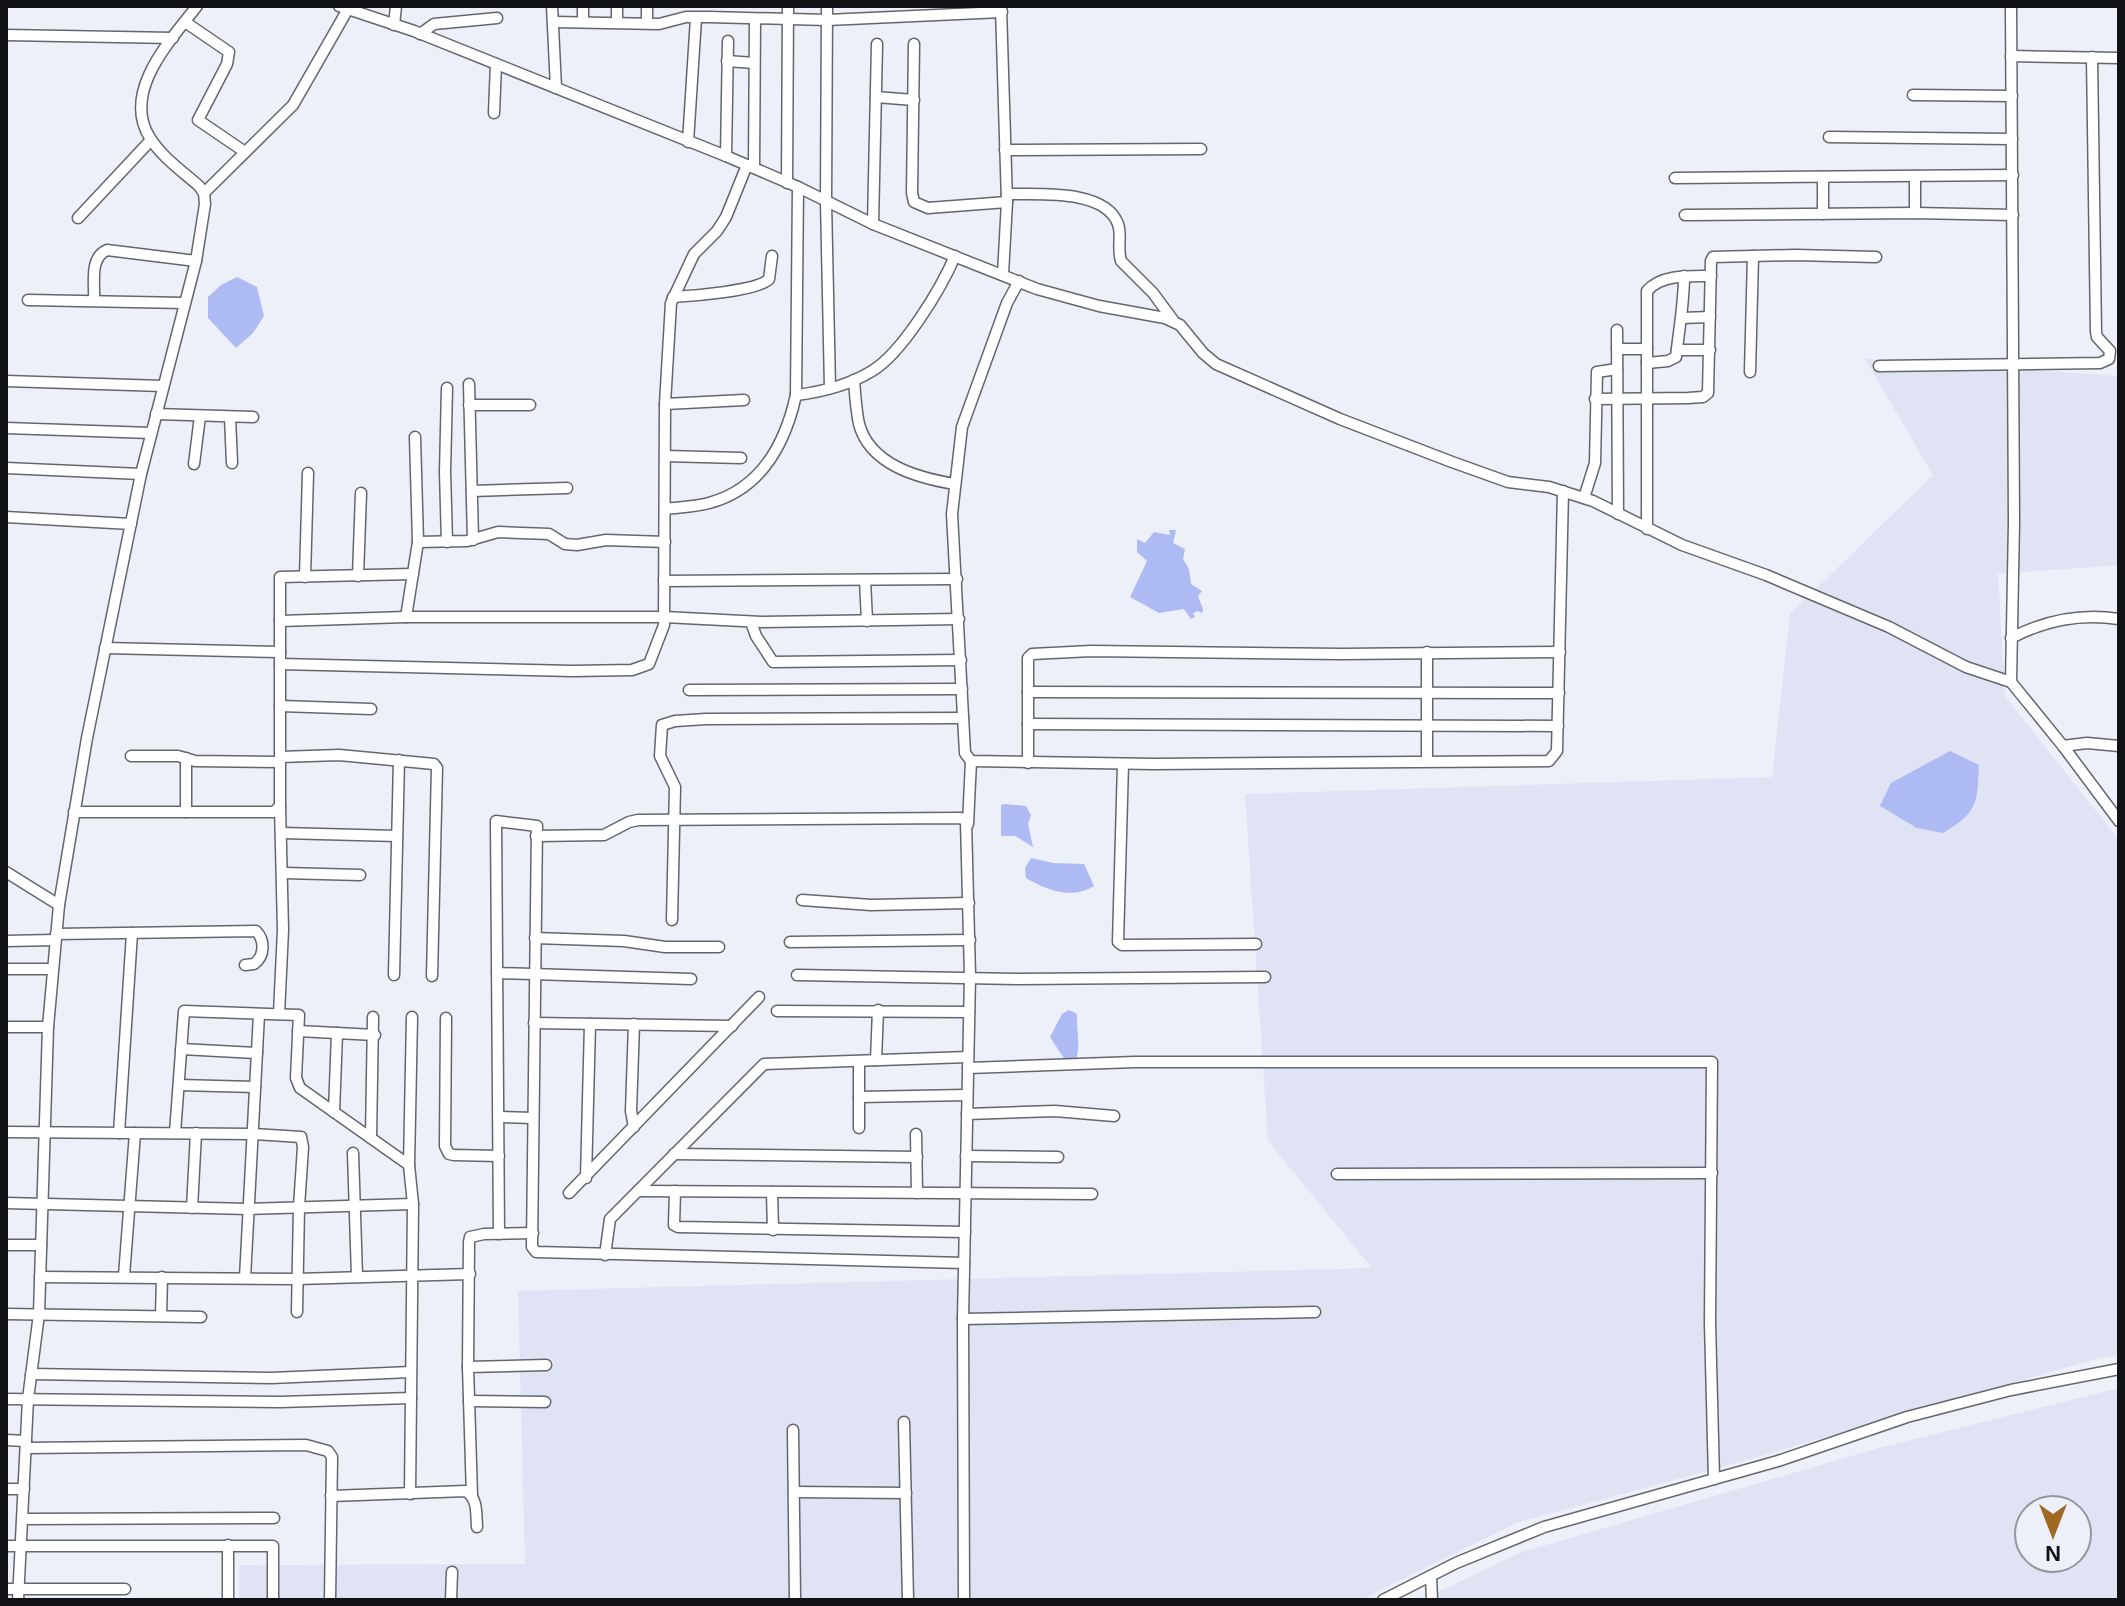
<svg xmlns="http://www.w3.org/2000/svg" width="2125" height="1606" font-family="Arial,sans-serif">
  <rect width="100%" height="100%" fill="#edf0f9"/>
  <!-- built -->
  <g fill="#dfe3f3" fill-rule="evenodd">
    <path d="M1865,359L2119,376V565L1998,574L2005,696L2119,840V1355L2099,1358L1740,1462L1516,1523L1361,1600H239V1565L525,1564L518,1291L1372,1268L1268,1141L1245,794L1772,777L1790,614L1933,475Z"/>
    <path d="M2119,1388V1600H1421L1522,1552L1879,1448ZM2029,1510H2077V1558H2029Z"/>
  </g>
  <!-- water -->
  <g fill="#adbaf3">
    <path d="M237,277L257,287L264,316L253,333L236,348L208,318V297L221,285Z"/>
    <path d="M1169,530H1176L1173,543L1185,549L1183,559L1189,569L1191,584L1202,591L1198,596L1203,609L1202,613L1198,611L1193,613L1195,617L1191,619L1184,609L1159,613L1130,597L1147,561L1137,552V539L1145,543L1154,532L1170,535Z"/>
    <path d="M1950,751L1979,765C1977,804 1978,812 1943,833L1917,828L1880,806L1891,783Z"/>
    <path d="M1005,804L1026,806L1031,815L1028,824L1033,847L1015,836H1001V805Z"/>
    <path d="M1031,858L1053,863L1084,864L1094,886C1071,900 1047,890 1026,878L1025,868Z"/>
    <path d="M1069,1010L1077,1014C1076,1028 1081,1046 1076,1059L1065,1060L1050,1037L1062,1014Z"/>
  </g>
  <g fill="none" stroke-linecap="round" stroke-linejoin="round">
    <defs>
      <g id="minor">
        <path d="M339,6L414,31L726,156L798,187L873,224L1037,289L1099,306L1165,318L1180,325L1203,353L1216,364L1340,419L1452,462L1508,482L1549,487L1593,501L1682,545L1766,575L1889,627L1966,667L2011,682"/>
        <path d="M552,6L556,88"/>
        <path d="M617,6V22"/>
        <path d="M647,6V23"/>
        <path d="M827,6L826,201L830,388"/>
        <path d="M2011,6L2014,522L2011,682L2063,746L2119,821"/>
        <path d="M1001,8L1007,202L1003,274"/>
        <path d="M185,22L229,52L227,64L198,120L245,152"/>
        <path d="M554,22L659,24L686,17H709L827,20L1002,12"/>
        <path d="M583,22V6"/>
        <path d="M394,25L396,6"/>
        <path d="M420,34L434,24L497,18"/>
        <path d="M6,35L173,38"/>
        <path d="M914,44L912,193L914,202L928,208L1007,202"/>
        <path d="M2011,56L2119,58"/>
        <path d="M727,61L754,63"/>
        <path d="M1913,95L2012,96"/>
        <path d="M876,97L914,100"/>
        <path d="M494,113L496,64"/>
        <path d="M1829,137L2012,139"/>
        <path d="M688,142L696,18"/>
        <path d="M1005,150L1201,149"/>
        <path d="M726,156L728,41"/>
        <path d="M754,168L755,19"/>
        <path d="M1915,176V213"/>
        <path d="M1823,177V214"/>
        <path d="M1675,178L2013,175"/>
        <path d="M787,183L788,6"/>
        <path d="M204,193L293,105L348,9"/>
        <path d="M1007,194C1036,195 1105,188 1118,224C1122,235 1117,249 1121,261L1153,293L1173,320"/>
        <path d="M1685,215L1915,213L2013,215"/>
        <path d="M78,218L151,140"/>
        <path d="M873,224L877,44"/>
        <path d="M1019,281L1007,303L962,427L952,514L965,753L971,761L1154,764L1549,761L1557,751L1563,491"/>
        <path d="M673,297C692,296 758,291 769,279L772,256"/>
        <path d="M28,300L185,303"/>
        <path d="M94,300C95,283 89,258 107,250L196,261"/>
        <path d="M1682,318L1710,317"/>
        <path d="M1617,330L1618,514"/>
        <path d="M1617,349H1647"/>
        <path d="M1677,350H1710"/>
        <path d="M1647,363L1668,361L1676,357C1679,329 1684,304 1684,276"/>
        <path d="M1879,366L2100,363L2109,359L2110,351L2097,337L2096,332L2092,57"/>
        <path d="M1750,372L1753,256"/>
        <path d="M854,380C855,394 856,410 859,424C870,465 918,478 955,484"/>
        <path d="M6,381L163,386"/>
        <path d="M469,384L473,540"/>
        <path d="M796,395C822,392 849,385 872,371C902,353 941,289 955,256"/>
        <path d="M1595,399L1688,398L1703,397L1708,393L1711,261L1713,257L1795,255L1876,257"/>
        <path d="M665,404L744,400"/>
        <path d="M469,405H530"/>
        <path d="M156,414L253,417"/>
        <path d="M230,417L232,463"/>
        <path d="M6,428L151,433"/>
        <path d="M665,456L741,458"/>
        <path d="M194,464L200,416"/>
        <path d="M6,468L141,474"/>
        <path d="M472,491L567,488"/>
        <path d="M1584,498L1595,463L1597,372L1617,369"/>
        <path d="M665,509C680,507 695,507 709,503C761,489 785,445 796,395L798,187"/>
        <path d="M6,517L131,524"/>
        <path d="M1647,529V291C1661,274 1691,276 1711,276"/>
        <path d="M418,542L467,541L498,532L549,534L565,544L577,545L606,540L665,542"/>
        <path d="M447,542L445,472L447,388"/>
        <path d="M358,576L361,493"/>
        <path d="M305,577L308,473"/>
        <path d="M865,580L867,621"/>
        <path d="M664,581L957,579"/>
        <path d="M406,617L418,542L415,437"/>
        <path d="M280,621L406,617H664L762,622L959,619"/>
        <path d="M751,622L756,636L773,662L961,660"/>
        <path d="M2011,638C2046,620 2080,613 2119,619"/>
        <path d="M105,648L280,652"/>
        <path d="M280,664L573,671L632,670L649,664L664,625L665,404L671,303L694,254L717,231L726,217L747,165"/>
        <path d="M689,690L962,689"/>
        <path d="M1028,692L1559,693"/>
        <path d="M280,706L371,709"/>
        <path d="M1028,724L1558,726"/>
        <path d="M2063,746L2087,743L2119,746"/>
        <path d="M131,756H178L195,761L280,762"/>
        <path d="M280,757V577L413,574"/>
        <path d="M1427,761V652"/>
        <path d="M1028,763V658L1032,654L1091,651L1342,654L1560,652"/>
        <path d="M1123,764L1118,942L1122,945L1256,944"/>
        <path d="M74,812H274L280,806V757L339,755L434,764L437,768L432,976"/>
        <path d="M186,812V758"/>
        <path d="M968,824L971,761"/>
        <path d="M282,833L397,836"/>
        <path d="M536,836L604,835L629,822L638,820L961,818L966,821L970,976L963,1319L964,1600"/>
        <path d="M6,872L59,905"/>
        <path d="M284,873L360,875"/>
        <path d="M802,900L871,905L969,903"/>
        <path d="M672,920L675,787L660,756L662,725L675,721L706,719L963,718"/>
        <path d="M56,934L256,931C265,940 265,956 254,964L245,965"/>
        <path d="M535,938L624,941L665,947H719"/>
        <path d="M6,941L55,940"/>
        <path d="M790,942L970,940"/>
        <path d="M6,969H52"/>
        <path d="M497,973L691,979"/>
        <path d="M394,975L399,760"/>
        <path d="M797,975L1018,979L1265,977"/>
        <path d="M777,1011L969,1012"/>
        <path d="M279,1014L283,930L280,806"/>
        <path d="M446,1018L445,1146L449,1154L454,1155L499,1156"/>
        <path d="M534,1023L732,1026"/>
        <path d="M634,1024L631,1111L634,1127"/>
        <path d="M6,1027H48"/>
        <path d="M298,1031L375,1035"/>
        <path d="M181,1049L257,1053"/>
        <path d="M876,1060L878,1010"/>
        <path d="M968,1068L1135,1062H1712L1710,1323L1714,1479"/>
        <path d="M179,1085L255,1087"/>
        <path d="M859,1097L967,1095"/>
        <path d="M334,1112L337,1033"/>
        <path d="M967,1114L1055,1111L1114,1116"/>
        <path d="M499,1117L533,1118"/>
        <path d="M859,1128V1061"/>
        <path d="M6,1132L253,1134L301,1137L303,1147L299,1207L297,1312"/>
        <path d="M119,1133L132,933"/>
        <path d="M175,1133L184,1011L299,1015L296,1078L300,1088L409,1165"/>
        <path d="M916,1134L917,1193"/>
        <path d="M371,1138L373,1017"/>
        <path d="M353,1153L357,1276"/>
        <path d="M674,1154L917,1157"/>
        <path d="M966,1156L1058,1157"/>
        <path d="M1337,1174L1712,1173"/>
        <path d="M586,1178L590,1024"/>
        <path d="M638,1191L1092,1194"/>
        <path d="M675,1191L674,1225L678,1227L965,1232"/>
        <path d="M772,1192L773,1230"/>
        <path d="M569,1193L759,997"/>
        <path d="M6,1203L249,1209L413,1204"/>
        <path d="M192,1208L196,1133"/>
        <path d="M499,1234L496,821L537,826L532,1247L536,1252L964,1263"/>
        <path d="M6,1245H41"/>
        <path d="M605,1255L610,1219L764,1064L968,1057"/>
        <path d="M124,1276L135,1133"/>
        <path d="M40,1277L297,1279L470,1274"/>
        <path d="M245,1278L259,1014"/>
        <path d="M6,1314L201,1317"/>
        <path d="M161,1316L162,1277"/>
        <path d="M963,1319L1315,1312"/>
        <path d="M468,1367L546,1365"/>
        <path d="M31,1374L271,1378L411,1372"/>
        <path d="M6,1399L280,1402L411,1398"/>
        <path d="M469,1401L545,1402"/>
        <path d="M904,1422L908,1600"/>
        <path d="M793,1430L795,1600"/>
        <path d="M6,1440L26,1441"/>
        <path d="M26,1448L306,1445L328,1451L332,1457L330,1600"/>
        <path d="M6,1489H24"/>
        <path d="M794,1492L906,1493"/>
        <path d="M410,1494L413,1204L409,1165L412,1017"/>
        <path d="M331,1496L466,1491C478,1499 476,1513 477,1527"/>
        <path d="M472,1496L468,1367L469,1242L470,1237L484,1234L533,1233"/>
        <path d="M24,1519L274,1518"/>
        <path d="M228,1545V1600"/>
        <path d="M6,1546H273V1600"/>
        <path d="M1431,1576L1432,1600"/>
        <path d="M6,1589H125"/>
        <path d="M18,1600L28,1399L39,1314L48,1027L59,905L87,738L141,474L196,261L205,204L204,193L199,186C182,171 162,157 150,138C121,92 170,41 197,6"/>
        <path d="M451,1600L452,1572"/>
        <path d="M1383,1600L1456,1563L1544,1527L1778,1461L1907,1417L2011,1390L2119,1369"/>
      </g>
    </defs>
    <!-- minor casing -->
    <use href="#minor" stroke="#64666e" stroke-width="13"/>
    <!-- minor -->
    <use href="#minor" stroke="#fff" stroke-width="10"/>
  </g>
  <!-- border -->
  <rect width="2125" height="1606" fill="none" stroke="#111215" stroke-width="16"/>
  <!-- north arrow -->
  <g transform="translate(2053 1534) rotate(180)"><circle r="38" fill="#edf0f9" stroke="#95979e" stroke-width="2"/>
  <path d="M0-6L14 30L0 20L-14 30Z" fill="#9f6923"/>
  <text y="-12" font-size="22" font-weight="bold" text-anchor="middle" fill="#111215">N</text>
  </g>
</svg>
